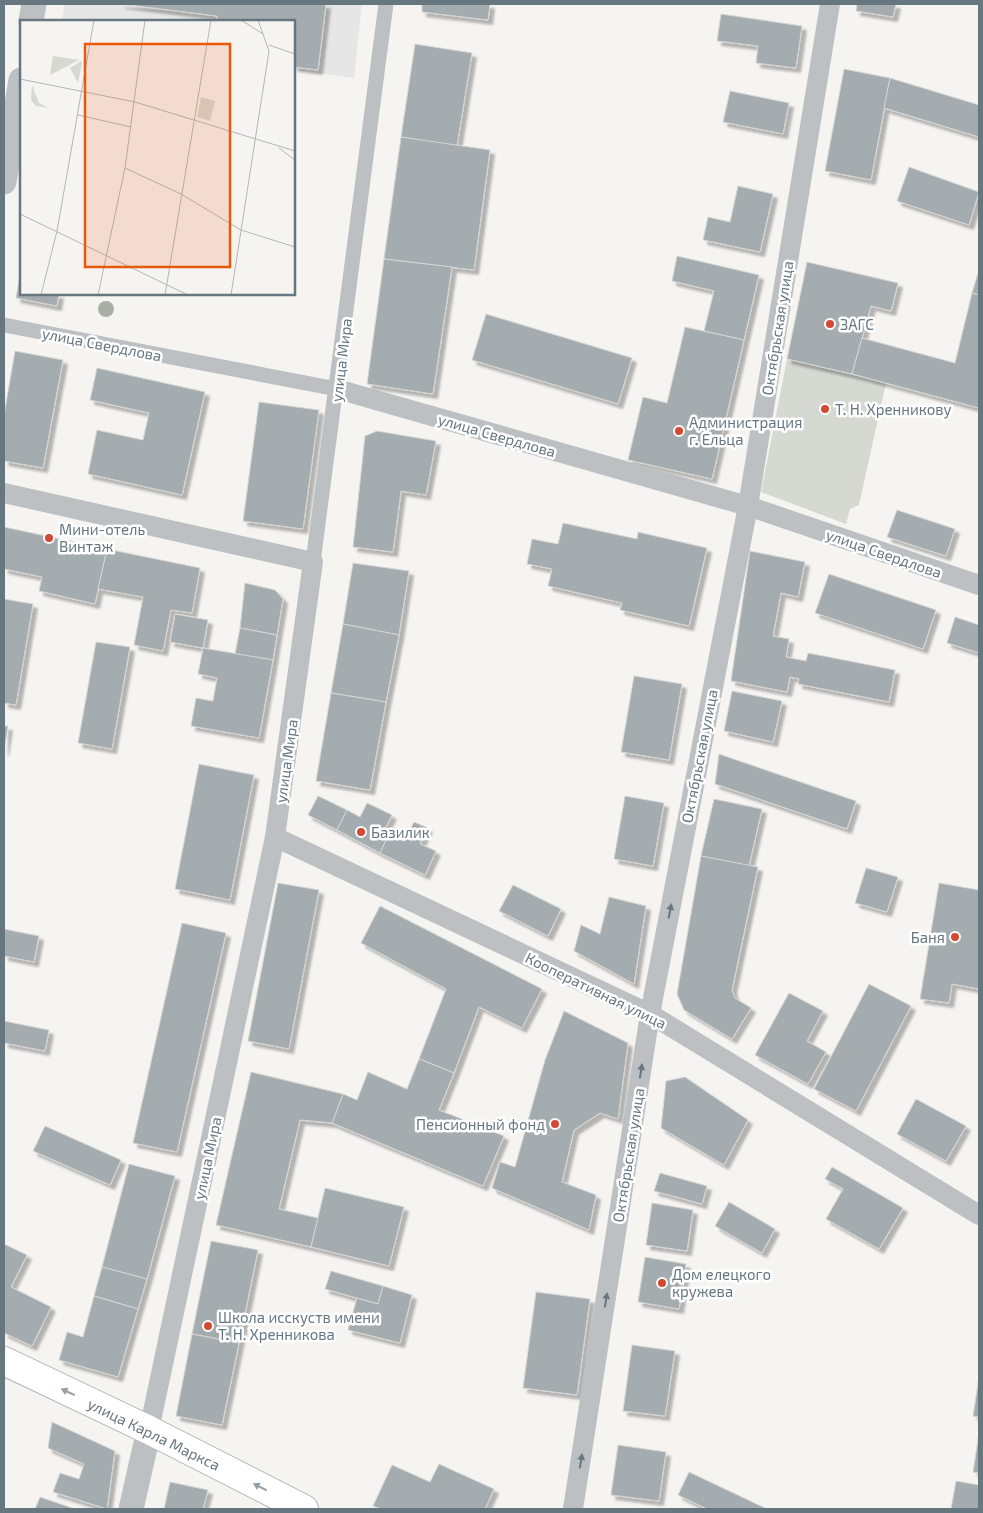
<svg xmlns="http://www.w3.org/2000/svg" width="983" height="1513" font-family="'Exo 2',sans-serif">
  <defs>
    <filter id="shadow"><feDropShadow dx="4.5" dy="4.5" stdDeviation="1" flood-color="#0004"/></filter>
  </defs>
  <rect width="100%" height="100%" fill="#f5f4f1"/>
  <!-- built -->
  <path fill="#e5e6e5" d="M65,4H362L354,78L294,70V21H62Z"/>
  <!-- green -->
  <path fill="#d5d9d1" d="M787,359L886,383L859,505L850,509L846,524L761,492Z"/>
  <!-- building -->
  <g fill="#a4acb0" stroke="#d6d6d4" filter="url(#shadow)">
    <path d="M121,4H326L318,70L294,67V21H217V16Z"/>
    <path d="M422,4H490L488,20L422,12Z"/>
    <path d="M857,4H896L893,17L856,11Z"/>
    <path d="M721,14L802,26L796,68L756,63L758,46L717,41Z"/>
    <path d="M415,44L472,53L457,146L401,137Z"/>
    <path d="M844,69L890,78L871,180L825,171Z"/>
    <path d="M890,78L979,105V137L884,108Z"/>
    <path d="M730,91L789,103L783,134L723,122Z"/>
    <path d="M401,137L490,150L474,270L384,259Z"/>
    <path d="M909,167L979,192L969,225L897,201Z"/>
    <path d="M738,186L773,194L760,252L703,240L708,217L730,222Z"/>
    <path d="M677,256L759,275L744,340L704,331L714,291L672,281Z"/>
    <path d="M384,259L452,267L433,394L367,384Z"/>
    <path d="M807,262L898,283L891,311L871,306L852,374L787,359Z"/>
    <path d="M21,269V294H59L57,306L16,298Z"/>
    <path d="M979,270V295L972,293Z"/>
    <path d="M972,293L979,295V408L852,374L862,338L955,363Z"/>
    <path d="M486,314L632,358L618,404L472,360Z"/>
    <path d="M685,327L744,340L712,479L628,460L643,397L667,403Z"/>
    <path d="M15,351L63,360L43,468L4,461V415Z"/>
    <path d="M97,368L205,392L182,495L88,474L97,430L143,440L149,413L90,400Z"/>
    <path d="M259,402L319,410L303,529L243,521Z"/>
    <path d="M377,431L436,441L426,495L401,491L393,552L353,547L365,436Z"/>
    <path d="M897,510L955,529L946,556L887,537Z"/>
    <path d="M563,523L637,539L638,532L707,548L689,626L620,610L622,603L548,586L552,569L527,564L532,539L558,544Z"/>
    <path d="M4,527L107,549L95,604L39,591L42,577L4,569Z"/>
    <path d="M107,549L200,568L192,613L171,610L163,651L134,645L143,597L98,589Z"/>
    <path d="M750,551L805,562L798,597L781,593L773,636L789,639L786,657L806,661L808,653L895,670L889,702L798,684L799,679L790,677L787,692L731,681Z"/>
    <path d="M353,563L409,571L399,635L343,624Z"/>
    <path d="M829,574L936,610L923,649L815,613Z"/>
    <path d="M245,583L275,590L283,599L277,635L240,628Z"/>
    <path d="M4,599L33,604L16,705L4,703Z"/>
    <path d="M175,614L208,620L203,648L170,642Z"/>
    <path d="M955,617L979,625V653L947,643Z"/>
    <path d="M343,624L399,635L386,702L331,693Z"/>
    <path d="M240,628L277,635L273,660L235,654Z"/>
    <path d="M96,642L130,647L112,749L78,743Z"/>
    <path d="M203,648L273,660L259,738L191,726L196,698L213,701L217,678L198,674Z"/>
    <path d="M634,676L682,684L669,760L621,752Z"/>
    <path d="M732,691L782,701L773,742L724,731Z"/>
    <path d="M331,693L386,702L370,790L316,781Z"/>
    <path d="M4,726H8L4,751Z"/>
    <path d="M719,754L856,801L847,829L715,784Z"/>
    <path d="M199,764L254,775L230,900L175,889Z"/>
    <path d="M318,796L347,810L337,830L308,815Z"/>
    <path d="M625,796L664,803L653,866L614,859Z"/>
    <path d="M714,799L762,809L749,866L701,856Z"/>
    <path d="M367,803L392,815L384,831L389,834L380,853L337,830L347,810L360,817Z"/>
    <path d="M414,822L428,828L420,844L436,851L425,875L380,853L389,834L404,841Z"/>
    <path d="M701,856L758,867L732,990L735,998L751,1008L732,1039L684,1010L677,994Z"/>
    <path d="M866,868L898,877L887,912L855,903Z"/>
    <path d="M278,883L319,890L289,1049L248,1041Z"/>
    <path d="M939,883L979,890V989L952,984L949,1003L920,999Z"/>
    <path d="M513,885L561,909L548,936L499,911Z"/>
    <path d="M609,897L646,906L634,984L574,951L581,925L600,934Z"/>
    <path d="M380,906L542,989L522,1028L479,1007L454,1073L419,1059L446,989L361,943Z"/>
    <path d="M182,923L226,933L177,1152L133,1143Z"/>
    <path d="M4,929L39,936L34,962L4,956Z"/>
    <path d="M869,984L911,1006L856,1111L814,1089Z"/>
    <path d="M789,993L823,1011L807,1041L826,1052L808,1084L755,1055Z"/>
    <path d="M564,1011L628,1043L618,1119L600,1113L574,1130L562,1182L596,1195L589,1230L492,1188L500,1162L515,1167L545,1060Z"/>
    <path d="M4,1021L49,1030L45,1051L4,1043Z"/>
    <path d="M419,1059L454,1073L439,1110L504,1136L483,1186L332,1123L343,1094L357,1100L368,1072L407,1089Z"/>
    <path d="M251,1072L343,1094L332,1123L300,1120L279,1209L318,1218L311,1247L216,1225Z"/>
    <path d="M685,1077L748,1120L724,1165L661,1128L666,1081Z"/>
    <path d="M916,1099L966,1126L946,1161L897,1134Z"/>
    <path d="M45,1126L121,1160L110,1185L33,1151Z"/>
    <path d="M129,1164L175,1176L147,1279L102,1267Z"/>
    <path d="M832,1167L903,1208L879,1249L826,1219L843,1189L825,1179Z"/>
    <path d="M660,1173L707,1186L702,1204L654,1191Z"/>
    <path d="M325,1188L404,1207L389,1266L311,1247Z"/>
    <path d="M729,1202L775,1229L762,1253L715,1226Z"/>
    <path d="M652,1203L693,1210L687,1251L646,1245Z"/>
    <path d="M211,1241L258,1250L239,1343L192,1334Z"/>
    <path d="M4,1244L27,1255L11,1287L51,1307L32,1346L4,1333Z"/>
    <path d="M645,1257L686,1264L679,1309L638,1302Z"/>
    <path d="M102,1267L147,1279L138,1309L94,1296Z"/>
    <path d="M331,1271L383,1286L378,1304L325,1289Z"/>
    <path d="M383,1286L412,1295L400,1343L348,1330L357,1298L378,1304Z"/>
    <path d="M536,1292L590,1299L577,1395L523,1388Z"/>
    <path d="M94,1296L138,1309L118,1377L59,1360L67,1332L83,1337Z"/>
    <path d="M192,1334L239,1343L222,1425L176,1416Z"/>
    <path d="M632,1345L675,1351L665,1416L623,1411Z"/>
    <path d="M979,1377V1417L973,1416Z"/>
    <path d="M52,1422L115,1451L107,1509L53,1492L60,1473L79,1479L84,1464L48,1448Z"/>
    <path d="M979,1433V1473L973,1472Z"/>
    <path d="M618,1445L666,1452L659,1501L611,1495Z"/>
    <path d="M439,1464L494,1489L485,1509H381L373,1506L392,1465L430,1482Z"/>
    <path d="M689,1472L767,1509H707L678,1495Z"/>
    <path d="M956,1481L979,1485V1509H951Z"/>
    <path d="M170,1482L208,1490L203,1509H164Z"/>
    <path d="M40,1497L75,1509H35Z"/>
  </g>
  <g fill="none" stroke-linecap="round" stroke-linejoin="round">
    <defs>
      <path id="secondary" d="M4,1361L149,1430L304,1509"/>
    </defs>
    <!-- secondary casing -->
    <use href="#secondary" stroke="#aeb4b8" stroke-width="30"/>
    <!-- pedestrian -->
    <g stroke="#bcc0c3" stroke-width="15">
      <path d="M4,325L337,389"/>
      <path d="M313,562L386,4"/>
    </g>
    <!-- minor -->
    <g stroke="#bcc0c3" stroke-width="20">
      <path d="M337,389L748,506L979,585"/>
      <path d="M4,493L313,562L275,837L149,1430"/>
      <path d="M275,837L650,1014L979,1215"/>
      <path d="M573,1509L650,1014L748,506L830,4"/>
    </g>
    <!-- tertiary -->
    <g stroke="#bcc0c3" stroke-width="25">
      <path d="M31,21L34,4"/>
      <path d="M4,182L21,80"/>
      <path d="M131,1509L149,1430"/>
    </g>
    <!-- secondary -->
    <use href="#secondary" stroke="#fff" stroke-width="28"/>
  </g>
  <!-- trees -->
  <circle fill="#a9b0a3" cx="106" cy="309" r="8"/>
  <!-- one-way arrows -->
  <defs><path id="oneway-solid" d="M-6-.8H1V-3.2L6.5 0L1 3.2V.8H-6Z" transform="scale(1.25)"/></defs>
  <g fill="#667780">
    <use href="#oneway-solid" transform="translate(670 911) rotate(-79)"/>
    <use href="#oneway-solid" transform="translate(641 1071) rotate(-81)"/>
    <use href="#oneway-solid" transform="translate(606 1300) rotate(-81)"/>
    <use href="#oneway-solid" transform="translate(581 1461) rotate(-81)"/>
  </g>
  <g fill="#94a0a6">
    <use href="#oneway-solid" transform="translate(68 1392) rotate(-155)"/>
    <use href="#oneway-solid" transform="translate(260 1487) rotate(-153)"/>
  </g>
  <!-- markers -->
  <g fill="#d44932" stroke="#fff" stroke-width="2">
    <circle cx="830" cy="324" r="5"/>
    <circle cx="825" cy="409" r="5"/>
    <circle cx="679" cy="431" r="5"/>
    <circle cx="49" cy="538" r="5"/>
    <circle cx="361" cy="832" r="5"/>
    <circle cx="955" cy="937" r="5"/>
    <circle cx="555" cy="1124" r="5"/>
    <circle cx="662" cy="1283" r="5"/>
    <circle cx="208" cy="1326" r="5"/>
  </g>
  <g text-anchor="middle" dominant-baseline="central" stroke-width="5" stroke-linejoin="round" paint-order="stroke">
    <!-- poi labels -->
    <g font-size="15" fill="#667780" stroke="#fff" text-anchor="start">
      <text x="840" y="324">ЗАГС</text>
      <text x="835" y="409">Т. Н. Хренникову</text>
      <text x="689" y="422">Администрация<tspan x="689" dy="17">г. Ельца</tspan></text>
      <text x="59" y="529">Мини-отель<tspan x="59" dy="17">Винтаж</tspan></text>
      <text x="371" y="832">Базилик</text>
      <text x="945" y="937" text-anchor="end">Баня</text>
      <text x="545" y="1124" text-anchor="end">Пенсионный фонд</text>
      <text x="672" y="1274">Дом елецкого<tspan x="672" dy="17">кружева</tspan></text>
      <text x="218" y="1317">Школа исскуств имени<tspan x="218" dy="17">Т. Н. Хренникова</tspan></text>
    </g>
    <!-- street labels -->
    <g font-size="15" fill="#667780" stroke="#fff">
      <text transform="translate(777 328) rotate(-81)">Октябрьская улица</text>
      <text transform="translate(102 344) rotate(11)">улица Свердлова</text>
      <text transform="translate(341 360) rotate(-83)">улица Мира</text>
      <text transform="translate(497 435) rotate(16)">улица Свердлова</text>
      <text transform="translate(884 553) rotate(19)">улица Свердлова</text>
      <text transform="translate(699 756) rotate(-79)">Октябрьская улица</text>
      <text transform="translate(286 761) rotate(-82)">улица Мира</text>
      <text transform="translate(596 990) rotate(26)">Кооперативная улица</text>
      <text transform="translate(628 1155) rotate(-81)">Октябрьская улица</text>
      <text transform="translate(207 1158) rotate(-78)">улица Мира</text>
      <text transform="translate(154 1434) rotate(26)">улица Карла Маркса</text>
    </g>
  </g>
  <!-- overview -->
  <g transform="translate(20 20)">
    <rect width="275" height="275" fill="#f5f4f1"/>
    <path d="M33,36L59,40L30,55ZM61,41L62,43L58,63L50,48ZM12,65L19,83L28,88L16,86L11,80ZM181,77L195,81L190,101L177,97Z" fill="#d5d9d1"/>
    <path fill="none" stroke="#afb7ba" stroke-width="1" d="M221,0L243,14M249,25L275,34M0,59L115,82L275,131M58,95L111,107M259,128L275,140M105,148L161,174L221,210L275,227M0,194L168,275M37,211L74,0M21,275L37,211M78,275L105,148L125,0M145,275L191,0M211,275L249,31L238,0"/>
    <path fill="#e8590c" fill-opacity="0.15" stroke="#e8590c" stroke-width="2.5" d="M65,24H210V247H65Z"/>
    <rect width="275" height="275" fill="none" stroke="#667780" stroke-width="2.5"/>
  </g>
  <!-- border -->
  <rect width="983" height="1513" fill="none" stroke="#667780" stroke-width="10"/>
</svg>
